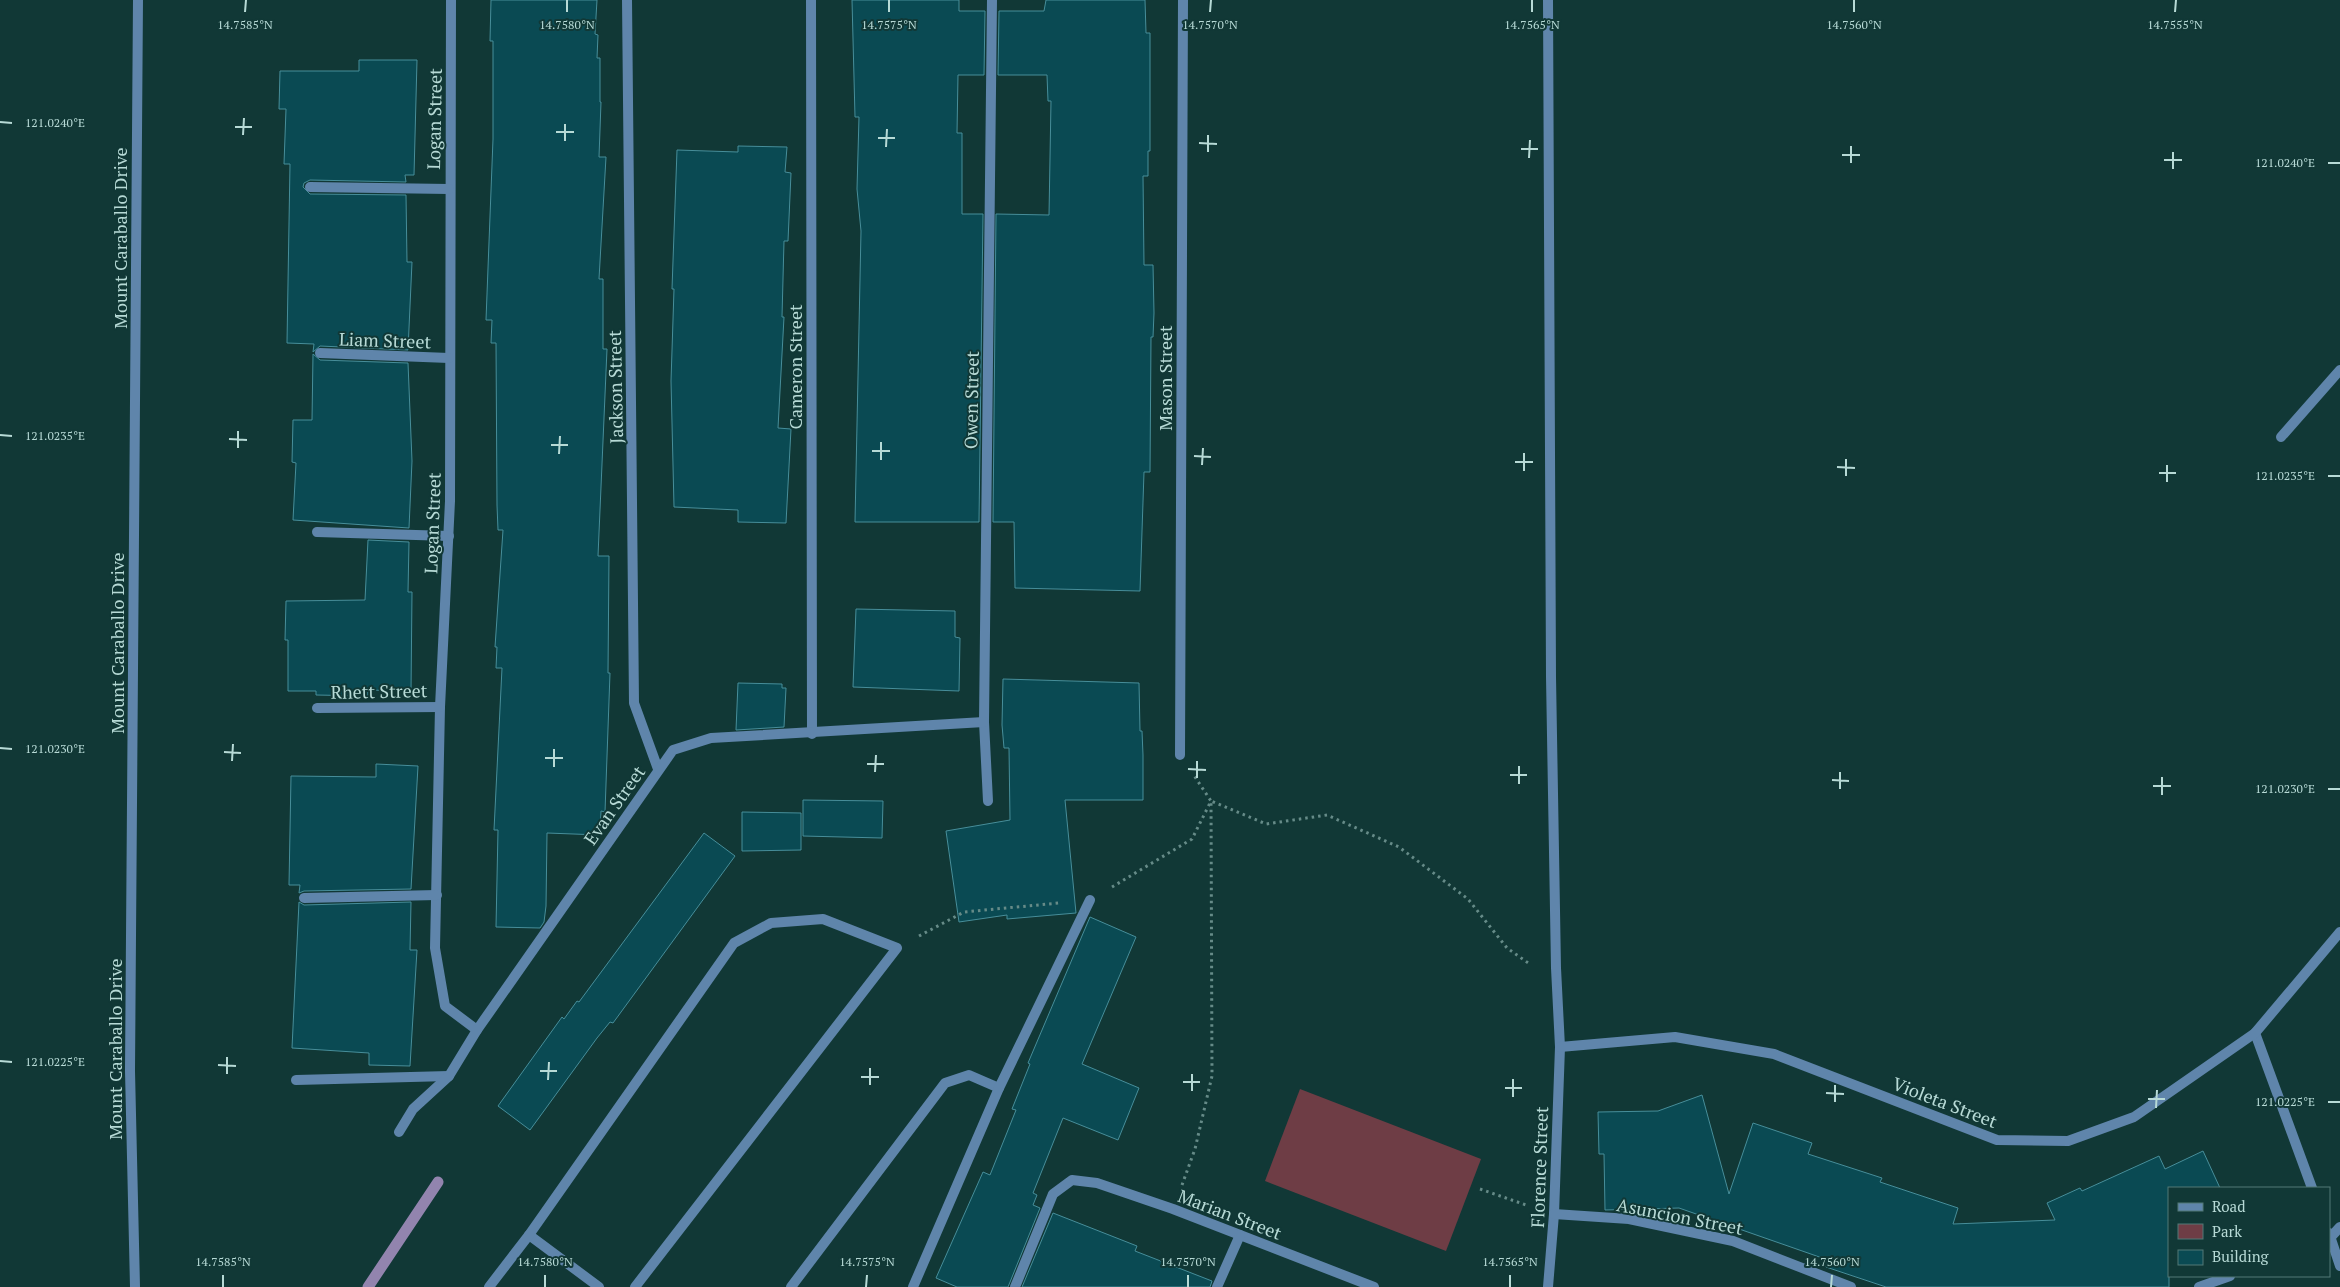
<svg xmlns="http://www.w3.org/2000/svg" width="2340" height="1287" font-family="'PT Serif',serif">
  <rect width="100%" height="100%" fill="#113836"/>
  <!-- green -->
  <path fill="#6e3d45" d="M1300,1089L1481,1159L1446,1251L1265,1181Z"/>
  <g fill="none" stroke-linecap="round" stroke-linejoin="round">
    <!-- stream -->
    <path stroke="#9284ae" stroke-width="11" d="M368,1287L438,1182"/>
  </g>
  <!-- building -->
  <g fill="#0a4a53" stroke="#478e9a">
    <path d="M491,0H597L595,34L598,35L597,58H600V102H601L599,157H606L599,279H603V349H607L598,556H609L608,673H610L605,812L601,811L600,835L547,833L546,906L544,922L540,928L496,927L498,830H494L502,668H496L497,647H495L503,530H498L497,505L496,343H491L492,320H486L493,139V41H490Z"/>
    <path d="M852,0H959V11H985L984,75H958L957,133H962V214H983L979,522H855L861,231L857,189L859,117H855Z"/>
    <path d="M1046,0H1145L1146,33H1150V151H1148V176H1143L1144,265H1153L1154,313L1153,337H1151L1150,472H1144L1140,591L1015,588L1014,522H993L996,214L1049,215L1051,101H1048L1047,75H998L999,11H1044Z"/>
    <path d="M359,60H417L414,175H405L406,182L310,180L304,183L303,187L310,194L406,195L407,262H412L408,350L320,346L313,352L314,344L287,343L290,164H284L286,109H279L280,71H359Z"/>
    <path d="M738,146L787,147L785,172L791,173L788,241H784L782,317H784L778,428L791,429L786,523L738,522V510L674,507L671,381L674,289H672L677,150L738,152Z"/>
    <path d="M313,354L320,360L408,363L412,461L409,528L293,520L296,463L292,462L293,420H312Z"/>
    <path d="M368,540L409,542L408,592H412L411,691L368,690V696L316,695V691H288V640H285L286,601L365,600Z"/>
    <path d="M856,609L955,611V637L960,638L959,691L853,687Z"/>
    <path d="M1003,679L1139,683L1140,731H1142L1143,755V800H1065L1076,913L1007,919V915L959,922L946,831L1010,820L1009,748H1004L1002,725Z"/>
    <path d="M738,683L782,684V688H786L784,727L736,730Z"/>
    <path d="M376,764L418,766L411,889L304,891L299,893L300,885H289L291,776L376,777Z"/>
    <path d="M803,800L883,801L882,838L803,836Z"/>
    <path d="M742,812L801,813V850L742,851Z"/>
    <path d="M704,833L735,856L613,1023L610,1022L597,1038L530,1130L498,1106L562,1017L564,1019L577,1001L579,1002Z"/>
    <path d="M299,902L304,905L411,902L410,950H417L410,1066L369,1065V1053L292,1048Z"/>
    <path d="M1090,917L1136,937L1082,1064L1139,1088L1118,1140L1063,1118L1033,1193L1037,1195L1033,1205L1040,1208L1008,1287H957L936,1278L983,1172L990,1175L1016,1110L1012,1109L1030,1064L1028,1063Z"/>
    <path d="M1702,1095L1729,1194L1753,1123L1812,1143L1808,1154L1882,1178L1880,1182L1958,1208L1953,1224L2055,1220L2047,1203L2080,1188L2082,1191L2159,1156L2165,1169L2203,1151L2220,1188H2169V1287H1886L1826,1267L1828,1260L1679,1208L1605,1210L1604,1154H1599L1598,1112L1658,1111Z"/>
    <path d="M1053,1213L1137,1246L1135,1251L1212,1281L1210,1287H1022Z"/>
  </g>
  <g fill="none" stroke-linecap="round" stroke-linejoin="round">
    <!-- path -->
    <g stroke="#668b88" stroke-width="3" stroke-dasharray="2.5 4" stroke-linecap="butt">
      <path d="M1112,887L1192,839L1211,801L1193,774"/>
      <path d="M919,936L964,912L1059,903"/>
      <path d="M1182,1185L1195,1149L1212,1076L1211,801L1266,824L1327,815L1399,847L1468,899L1507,948L1531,965"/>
      <path d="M1480,1189L1529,1206"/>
    </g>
    <!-- minor -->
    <g stroke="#5f85ab" stroke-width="10">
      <path d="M451,0L450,501L440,707L435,948L445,1006L477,1030"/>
      <path d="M627,0L634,703L658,769"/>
      <path d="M811,0L812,734"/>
      <path d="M1548,0L1551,677L1556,968L1560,1047L1554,1214L1548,1287"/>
      <path d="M310,187L449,189"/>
      <path d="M320,353L449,358"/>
      <path d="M2281,437L2340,370"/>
      <path d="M317,532L449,536"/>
      <path d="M317,708L440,707"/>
      <path d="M1180,755L1183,0"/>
      <path d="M988,801L984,722L992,0"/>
      <path d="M304,898L437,895"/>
      <path d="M2255,1033L2312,1188"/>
      <path d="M1560,1047L1675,1037L1774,1054L1997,1140L2068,1141L2134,1117L2255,1033L2340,932"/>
      <path d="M296,1080L449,1076"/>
      <path d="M399,1132L413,1109L449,1076L477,1030L673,750L711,738L984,722"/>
      <path d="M1554,1214L1629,1219L1733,1241L1851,1287"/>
      <path d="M2329,1233L2340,1266"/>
      <path d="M529,1235L599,1287"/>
      <path d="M2329,1239L2340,1227"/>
      <path d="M135,1287L130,1071L138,0"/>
      <path d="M489,1287L529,1235L734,943L771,923L823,919L897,948L635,1287"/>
      <path d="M791,1287L945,1083L969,1075L999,1088"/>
      <path d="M913,1287L999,1088L1090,900"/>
      <path d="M1015,1287L1053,1194L1072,1180L1097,1183L1173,1209L1374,1287"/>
      <path d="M1217,1287L1240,1235"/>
      <path d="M2199,1287L2230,1276"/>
    </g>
  </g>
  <!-- ticks -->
  <path fill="none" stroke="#b7dad6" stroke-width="2" d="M245,12L246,0M567,12V0M889,12V0M1210,12L1211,0M1532,12V0M1854,12V0M2175,12L2176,0M0,122L12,123M235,127H252M556,132H574M243,135L244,118M878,138H895M565,141V124M1199,143L1217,144M886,147L887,129M1521,149H1538M1208,152V135M1842,155H1860M1529,158L1530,140M2164,160H2182M1851,163V146M2328,163H2340M2173,169V152M0,435L12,436M229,439L247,440M551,445H568M238,448V431M872,451H890M559,454L560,436M1194,456L1211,457M881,460V442M1515,462H1533M1202,465L1203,448M1837,467L1855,468M1524,471V453M2159,473H2176M1846,476V459M2328,476H2340M2167,482V465M0,748L12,749M224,752L241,753M545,758H563M232,761L233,744M867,764H884M554,767V749M1188,769L1206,770M875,772L876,755M1510,775H1527M1197,778V761M1832,780L1849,781M1519,784V766M2153,786H2171M1840,789V772M2328,789H2340M2162,795V777M0,1061L12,1062M218,1065L236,1066M540,1071H557M227,1074V1057M861,1077H879M548,1080L549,1062M1183,1082H1200M870,1085V1068M1505,1088H1522M1192,1091V1074M1826,1093L1844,1094M1513,1097V1079M2148,1099H2165M1835,1102V1085M2328,1102H2340M2156,1108L2157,1090M223,1287V1275M545,1287V1275M866,1287L867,1275M1188,1287V1275M1510,1287V1275M1831,1287L1832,1275"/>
  <g text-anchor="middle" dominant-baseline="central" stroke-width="4" stroke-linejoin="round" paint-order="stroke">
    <!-- street labels -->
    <g font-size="18" fill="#b7dad6" stroke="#113836">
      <text transform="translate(434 119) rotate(-89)">Logan Street</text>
      <text transform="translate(120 238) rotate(-90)">Mount Caraballo Drive</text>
      <text transform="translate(385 340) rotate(2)">Liam Street</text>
      <text transform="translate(795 367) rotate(-90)">Cameron Street</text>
      <text transform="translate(1165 378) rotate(-90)">Mason Street</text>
      <text transform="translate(615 387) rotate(-91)">Jackson Street</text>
      <text transform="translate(971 400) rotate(-89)">Owen Street</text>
      <text transform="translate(432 523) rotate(-88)">Logan Street</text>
      <text transform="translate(117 643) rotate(-90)">Mount Caraballo Drive</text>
      <text transform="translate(379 691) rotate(-1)">Rhett Street</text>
      <text transform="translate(614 805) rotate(-55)">Evan Street</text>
      <text transform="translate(115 1049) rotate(-90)">Mount Caraballo Drive</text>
      <text transform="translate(1945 1102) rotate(21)">Violeta Street</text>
      <text transform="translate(1539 1167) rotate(-88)">Florence Street</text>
      <text transform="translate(1230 1214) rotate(21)">Marian Street</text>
      <text transform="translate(1680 1216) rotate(11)">Asuncion Street</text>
    </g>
  </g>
  <g font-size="12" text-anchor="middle" fill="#b7dad6" stroke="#113836" stroke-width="4" stroke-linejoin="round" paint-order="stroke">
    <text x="245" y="29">14.7585°N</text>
    <text x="567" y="29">14.7580°N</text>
    <text x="889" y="29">14.7575°N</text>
    <text x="1210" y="29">14.7570°N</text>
    <text x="1532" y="29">14.7565°N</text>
    <text x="1854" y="29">14.7560°N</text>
    <text x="2175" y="29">14.7555°N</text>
    <text x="55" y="127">121.0240°E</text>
    <text x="2285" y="167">121.0240°E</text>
    <text x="55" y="440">121.0235°E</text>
    <text x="2285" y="480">121.0235°E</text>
    <text x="55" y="753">121.0230°E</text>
    <text x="2285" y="793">121.0230°E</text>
    <text x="55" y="1066">121.0225°E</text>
    <text x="2285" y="1106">121.0225°E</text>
    <text x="223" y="1266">14.7585°N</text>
    <text x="545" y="1266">14.7580°N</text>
    <text x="867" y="1266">14.7575°N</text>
    <text x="1188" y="1266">14.7570°N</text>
    <text x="1510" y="1266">14.7565°N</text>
    <text x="1832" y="1266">14.7560°N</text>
  </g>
  <!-- legend -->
  <rect x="2168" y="1187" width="162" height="90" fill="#113836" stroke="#537976"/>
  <rect x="2178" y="1203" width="25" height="8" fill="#5f85ab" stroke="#537976"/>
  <text x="2212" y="1212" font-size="15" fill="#b7dad6">Road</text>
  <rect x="2178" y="1224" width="25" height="15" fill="#6e3d45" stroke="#537976"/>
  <text x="2212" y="1237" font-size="15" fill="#b7dad6">Park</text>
  <rect x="2178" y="1250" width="25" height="15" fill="#0a4a53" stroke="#537976"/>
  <text x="2212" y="1262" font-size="15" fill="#b7dad6">Building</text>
</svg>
